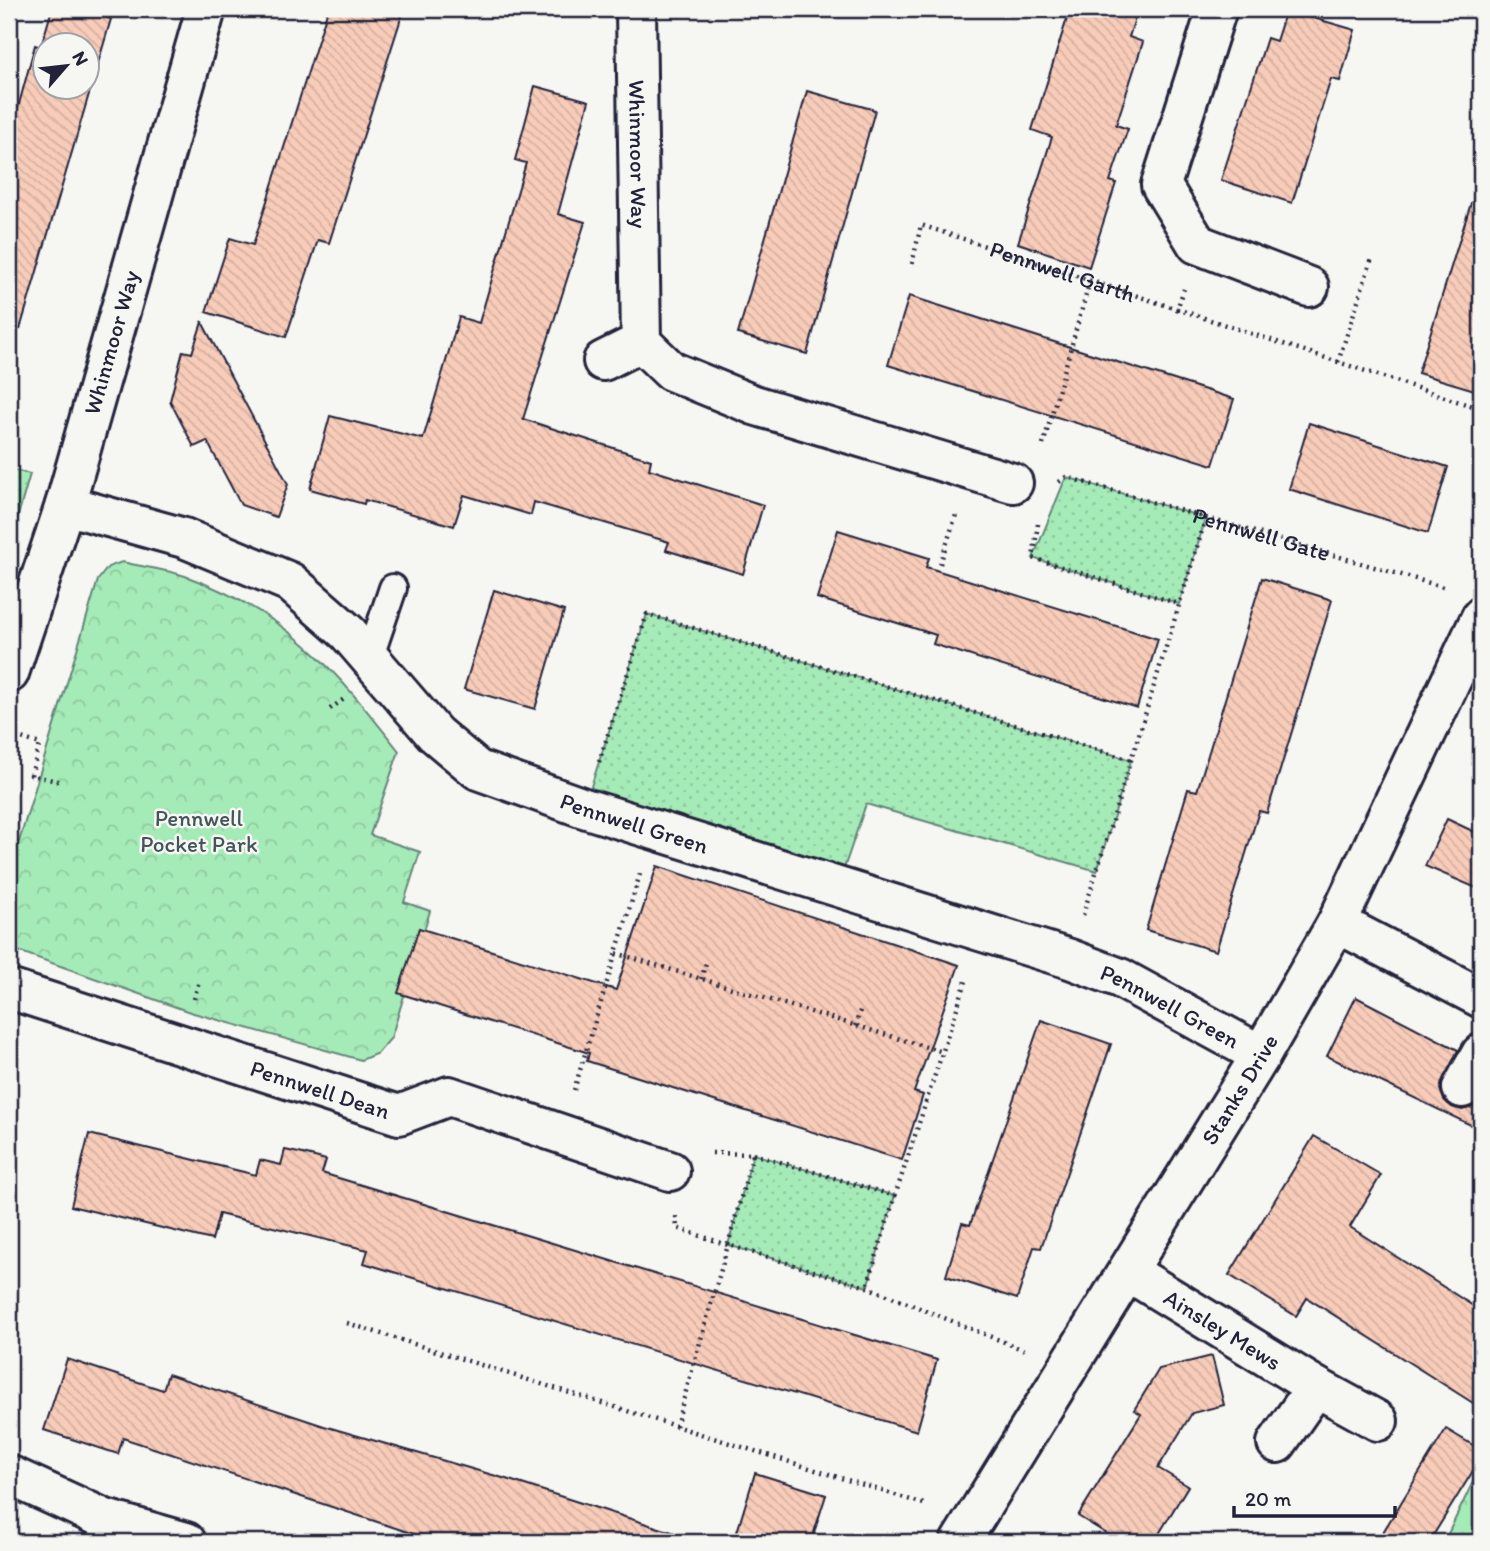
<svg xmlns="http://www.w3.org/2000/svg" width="1490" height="1551" font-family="Itim,sans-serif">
  <defs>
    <pattern id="grass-dots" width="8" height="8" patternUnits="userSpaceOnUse" patternTransform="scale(1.75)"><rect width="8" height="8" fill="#a5ebb7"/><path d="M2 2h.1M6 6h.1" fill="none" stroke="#8ec99e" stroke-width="1.8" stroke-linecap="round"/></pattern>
    <pattern id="forest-crowns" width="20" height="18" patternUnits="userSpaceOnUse" patternTransform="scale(1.75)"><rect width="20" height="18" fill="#a5ebb7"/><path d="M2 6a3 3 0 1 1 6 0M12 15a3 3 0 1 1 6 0" fill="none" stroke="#8ec99e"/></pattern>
    <pattern id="building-back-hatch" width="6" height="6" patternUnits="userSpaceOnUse" patternTransform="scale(1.75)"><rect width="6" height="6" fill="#f8ccb9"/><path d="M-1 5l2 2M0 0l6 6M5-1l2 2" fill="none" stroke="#d4afa0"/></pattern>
  </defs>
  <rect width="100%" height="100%" fill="#f6f6f2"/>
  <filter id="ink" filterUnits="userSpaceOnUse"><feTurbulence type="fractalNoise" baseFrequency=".0143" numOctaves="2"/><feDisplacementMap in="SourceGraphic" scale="14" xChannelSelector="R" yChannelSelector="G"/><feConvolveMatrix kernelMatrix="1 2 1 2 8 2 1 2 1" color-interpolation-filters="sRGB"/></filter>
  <g filter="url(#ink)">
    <!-- grass -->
    <g fill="url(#grass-dots)" stroke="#648679" stroke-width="2">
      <path d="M9,469L30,474L9,547Z"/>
      <path d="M1066,477L1206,518L1179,604L1033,558Z"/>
      <path d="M647,614L1131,760L1097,871L866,804L838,886L584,808Z"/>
      <path d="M753,1154L895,1196L867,1287L728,1245Z"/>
    </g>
    <!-- forest -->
    <g fill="url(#forest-crowns)" stroke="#648679" stroke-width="2">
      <path d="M122,562C142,567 165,569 185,576C288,613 334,668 399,751L370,835L420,852L404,902L430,911L391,1038L378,1053L361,1060L190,1012L15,950L9,942V875L98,580L108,567Z"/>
      <path d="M1481,1465V1542H1444L1446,1538Z"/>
    </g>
    <!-- building -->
    <g fill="url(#building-back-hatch)" stroke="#22223b" stroke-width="2" fill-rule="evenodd">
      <path d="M52,9H104L102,16L111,19L20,329L9,327V141L35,45L41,47ZM46,46H88V88H46Z"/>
      <path d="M328,9H404L329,243L318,240L286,337L206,312L230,238L253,245Z"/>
      <path d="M1070,9H1138L1129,37L1143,42L1116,125L1128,129L1110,181L1116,183L1089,267L1018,243L1052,137L1032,130Z"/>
      <path d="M1286,10L1355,30L1340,81L1331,79L1292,203L1221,180L1267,38L1276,41Z"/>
      <path d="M535,86L589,101L558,214L585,222L523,419L651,460L649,469L763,505L743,574L666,550L669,542L534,502L531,515L464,495L454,526L365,500L364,504L310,489L330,416L423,439L459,317L479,323L526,163L515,160Z"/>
      <path d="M807,91L875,110L807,354L738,334Z"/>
      <path d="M1471,203L1481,204V392L1418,373Z"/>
      <path d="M909,296L1234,399L1213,465L888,365Z"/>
      <path d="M202,322L288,484L276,517L241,505L207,441L194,447L170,401L183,351L192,353Z"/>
      <path d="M1309,423L1448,467L1428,533L1289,489Z"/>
      <path d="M838,530L929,558L926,567L1158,639L1137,708L933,644L936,635L817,598Z"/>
      <path d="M1262,578L1332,600L1267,813L1259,811L1216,951L1146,930L1188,789L1197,791Z"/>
      <path d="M494,590L564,611L535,709L464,689Z"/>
      <path d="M1447,819L1481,835V890L1425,866Z"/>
      <path d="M657,866L959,965L914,1092L923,1095L902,1160L587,1061L589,1053L398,993L419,928L616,990Z"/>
      <path d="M1356,997L1458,1050L1440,1089L1444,1100L1452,1107L1462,1110L1473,1107L1481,1098V1130L1327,1056Z"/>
      <path d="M1041,1020L1111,1044L1041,1248L1034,1247L1017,1299L946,1276L962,1223L970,1225Z"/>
      <path d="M89,1134L256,1175L260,1160L281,1165L285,1150L303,1154L326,1160L322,1173L937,1360L917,1431L364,1263L368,1250L219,1214L212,1240L71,1206Z"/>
      <path d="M1314,1136L1381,1175L1350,1227L1481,1311V1408L1307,1298L1296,1316L1229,1275Z"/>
      <path d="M1212,1356L1224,1405L1192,1413L1158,1468L1188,1486L1154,1542H1120L1078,1516L1141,1414L1134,1410L1159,1369Z"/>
      <path d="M67,1359L163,1390L168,1374L324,1426L503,1478L675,1533L674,1542H438L123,1438L118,1454L44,1430Z"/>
      <path d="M1446,1429L1481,1450V1458L1429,1542H1377Z"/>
      <path d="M755,1473L826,1495L811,1542H734Z"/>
    </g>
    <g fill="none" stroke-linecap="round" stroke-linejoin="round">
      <defs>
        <path id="service" d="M369,659L393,588"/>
        <g id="minor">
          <path id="s3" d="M636,9L641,342L671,371L754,405L1013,483"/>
          <path d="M1217,9L1161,185L1197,244L1309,287"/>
          <path d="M603,361L641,342"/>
          <path id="s4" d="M65,505L184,538L290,582L348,633L435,734L478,770L584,808L1070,959L1120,978L1261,1055"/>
          <path id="s5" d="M9,673L65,505L206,9"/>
          <path d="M1337,923L1481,998"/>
          <path id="s6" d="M9,989L399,1115L449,1096L670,1171"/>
          <path d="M1462,1088L1481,1054"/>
          <path id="s7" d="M1129,1272L1316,1387L1277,1443"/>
          <path d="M1316,1387L1378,1421"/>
          <path d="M9,1475L105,1519L186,1542"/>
          <path id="s8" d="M960,1542L1261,1055L1337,923L1481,617"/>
        </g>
      </defs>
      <!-- service casing -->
      <use href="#service" stroke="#22223b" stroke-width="32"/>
      <!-- minor casing -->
      <use href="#minor" stroke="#22223b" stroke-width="44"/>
      <!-- path -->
      <g stroke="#22223b" stroke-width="4.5" stroke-dasharray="2 5" stroke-linecap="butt">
        <path id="s1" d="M912,264L921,225L1177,309L1184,289"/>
        <path d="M1177,309L1481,409"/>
        <path d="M1338,362L1372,258"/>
        <path d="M1043,445L1090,281"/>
        <path id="s2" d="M1059,482L1066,477L1443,587"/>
        <path d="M1038,524L1033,558L1179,604"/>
        <path d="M940,564L956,515"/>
        <path d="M330,709L344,699"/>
        <path d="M9,734L40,744L31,775L61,782"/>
        <path d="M599,762L647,614L1131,760"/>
        <path d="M1083,915L1206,518"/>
        <path d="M616,953L943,1052"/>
        <path d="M701,979L707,960"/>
        <path d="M194,999L199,981"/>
        <path d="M855,1026L861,1008"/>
        <path d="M574,1090L640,874"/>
        <path d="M712,1153L753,1154L728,1245L867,1287L1024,1350"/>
        <path d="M753,1154L895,1196L867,1287"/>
        <path d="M895,1196L967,978"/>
        <path d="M347,1323L927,1505"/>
        <path d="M676,1426L728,1245L677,1228L676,1216"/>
        <path d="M1471,1542L1481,1520"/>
      </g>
      <!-- service -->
      <use href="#service" stroke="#f6f6f2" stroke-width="26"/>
      <!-- minor -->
      <use href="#minor" stroke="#f6f6f2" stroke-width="38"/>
    </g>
  </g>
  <g text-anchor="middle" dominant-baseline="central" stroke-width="5" stroke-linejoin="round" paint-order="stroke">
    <!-- street labels -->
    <g font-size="23" fill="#22223b" stroke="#f6f6f2">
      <text stroke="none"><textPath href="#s3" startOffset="145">Whinmoor Way</textPath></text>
      <text stroke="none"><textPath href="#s1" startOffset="189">Pennwell Garth</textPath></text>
      <text stroke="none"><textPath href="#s5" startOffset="346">Whinmoor Way</textPath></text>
      <text stroke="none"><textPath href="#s2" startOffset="212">Pennwell Gate</textPath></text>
      <text stroke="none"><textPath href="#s4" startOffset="670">Pennwell Green</textPath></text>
      <text stroke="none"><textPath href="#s4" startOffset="1237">Pennwell Green</textPath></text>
      <text stroke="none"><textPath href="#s6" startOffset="327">Pennwell Dean</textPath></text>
      <text stroke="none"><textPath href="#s8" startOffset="532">Stanks Drive</textPath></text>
      <text stroke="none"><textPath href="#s7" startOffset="110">Ainsley Mews</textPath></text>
    </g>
    <!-- park labels -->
    <g font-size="23" fill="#43545a" stroke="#f6f6f2">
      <text x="199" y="818">Pennwell<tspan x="199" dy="26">Pocket Park</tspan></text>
    </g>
  </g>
  <!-- margin -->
  <rect width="1490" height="1551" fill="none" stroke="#f6f6f2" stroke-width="35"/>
  <rect x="18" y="18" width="1455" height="1516" fill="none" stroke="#22223b" stroke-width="2.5" filter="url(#ink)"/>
  <!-- north arrow -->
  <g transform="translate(66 66) rotate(62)"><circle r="33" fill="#f6f6f2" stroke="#a1a1a9" stroke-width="2"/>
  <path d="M0-5L12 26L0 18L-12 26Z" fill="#22223b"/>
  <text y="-10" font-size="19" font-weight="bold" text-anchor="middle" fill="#22223b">N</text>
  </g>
  <!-- scale -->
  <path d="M1234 1506v10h161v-10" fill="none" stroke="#22223b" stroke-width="3.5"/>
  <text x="1245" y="1506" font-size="21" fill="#22223b" stroke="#f6f6f2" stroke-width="5" paint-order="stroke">20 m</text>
</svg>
